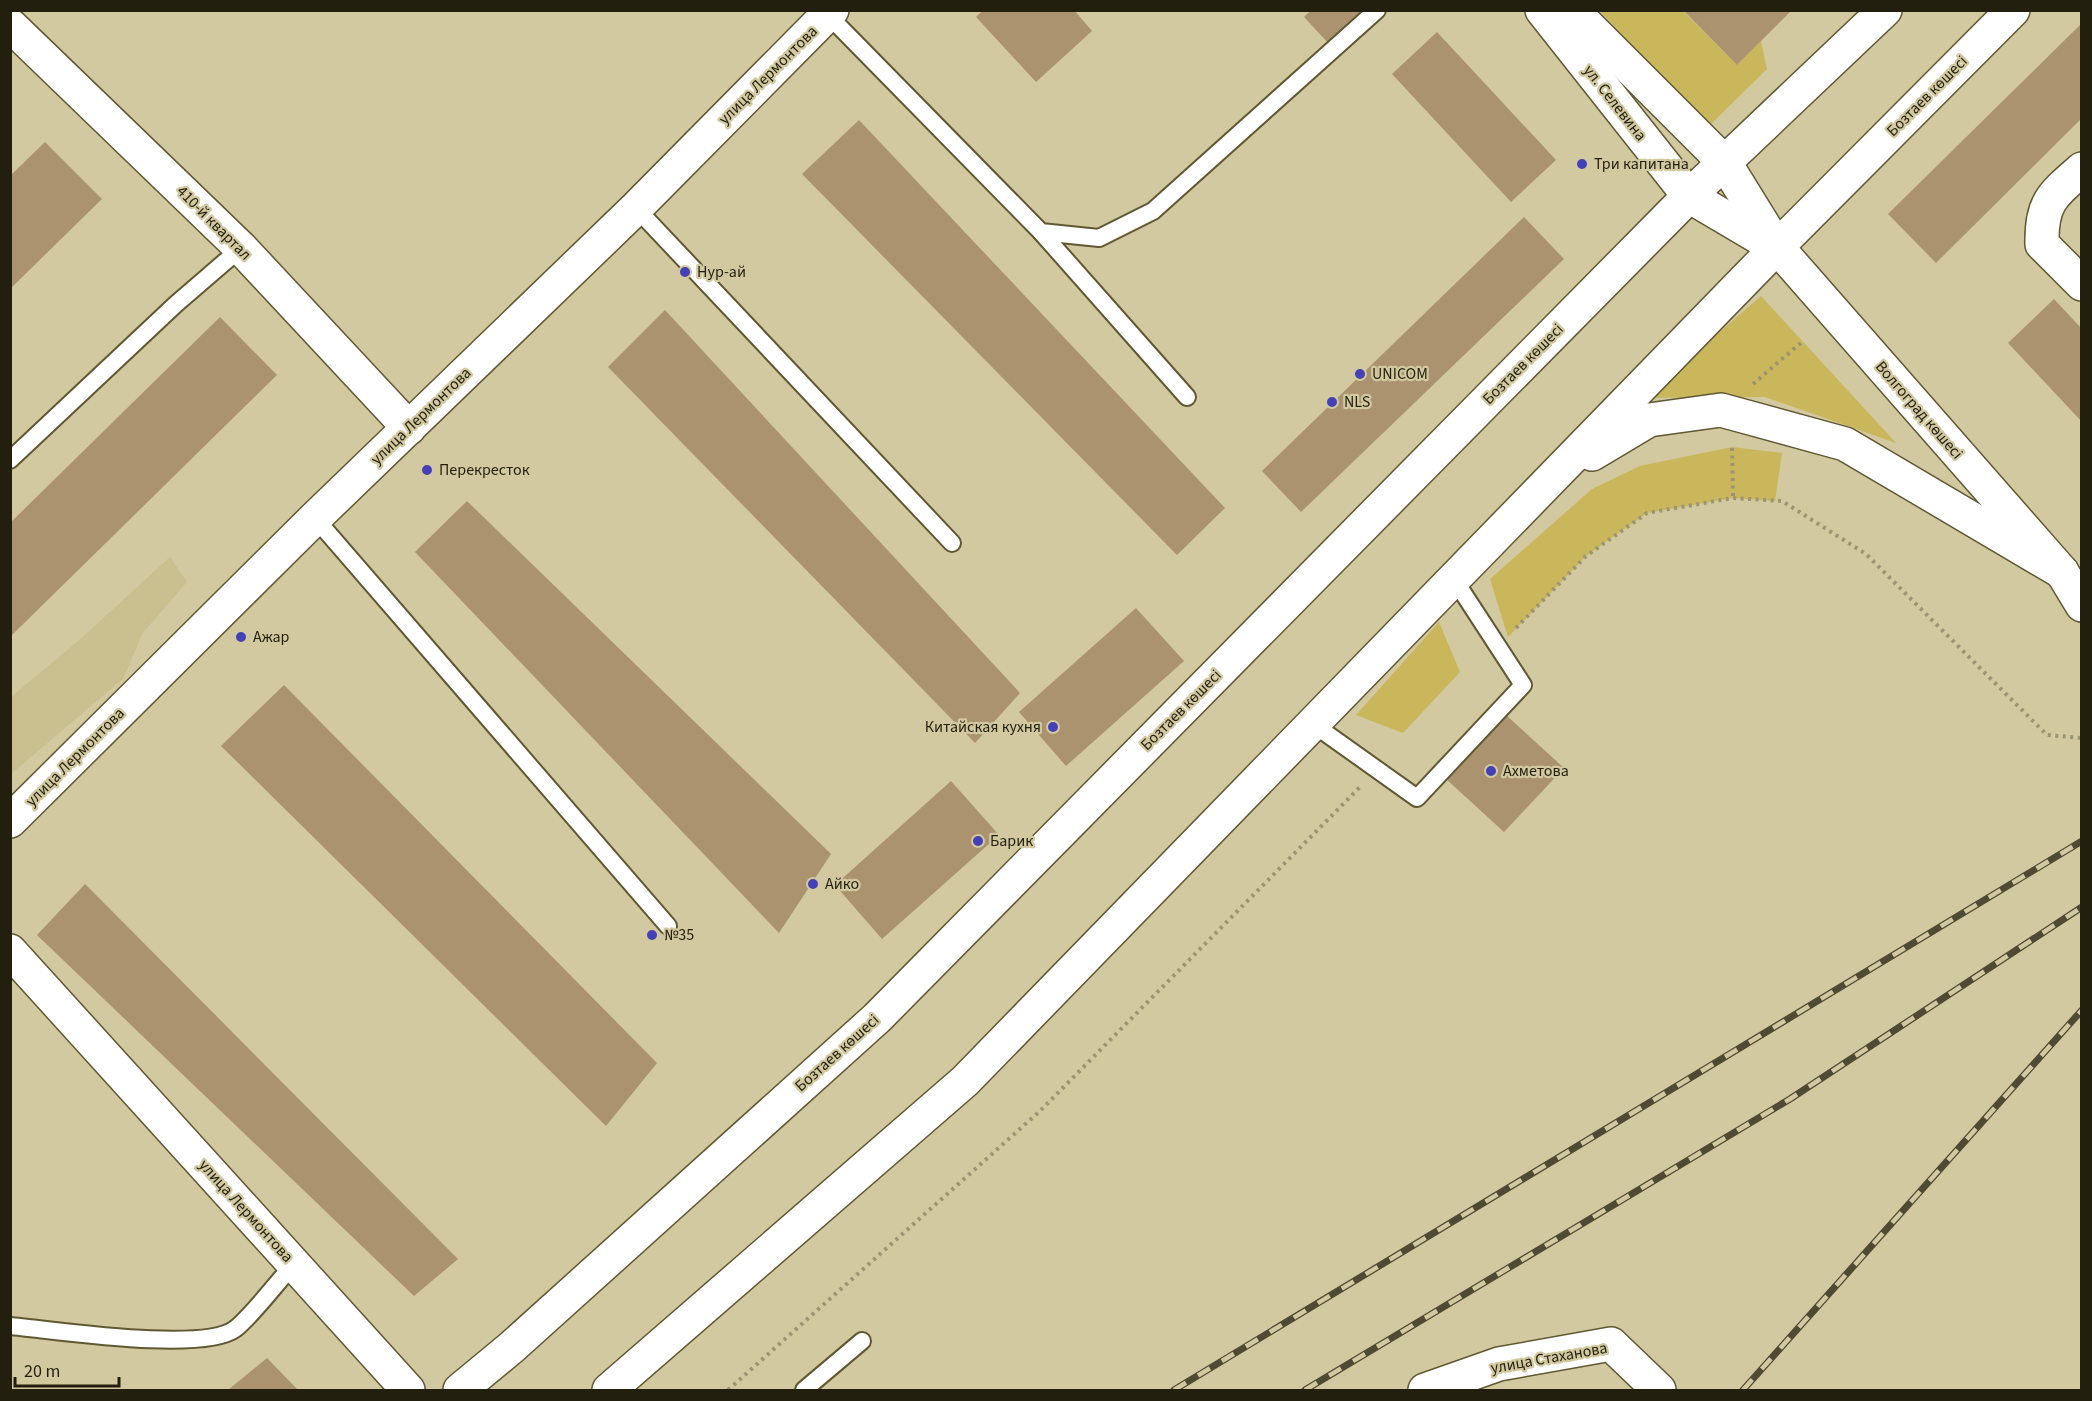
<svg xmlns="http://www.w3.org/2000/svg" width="2092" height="1401" font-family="'Source Sans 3',sans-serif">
  <rect width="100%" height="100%" fill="#d2c9a0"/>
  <!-- built -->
  <path fill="#cac08f" d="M170,557L187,582L142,634L124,678L11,774V697L77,642Z"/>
  <!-- green -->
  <g fill="#cab65b">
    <path d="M1600,11H1683L1737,65L1761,41L1767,69L1708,127Z"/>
    <path d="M1761,296L1896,443L1765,397L1644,398Z"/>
    <path d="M1732,447L1782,453L1775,501L1733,498L1647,513L1586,556L1508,637L1490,579L1592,489L1640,466Z"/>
    <path d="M1439,622L1460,672L1403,733L1356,715Z"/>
  </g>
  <!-- building -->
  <g fill="#ab9370">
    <path d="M983,10H1074L1092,31L1036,82L976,17Z"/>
    <path d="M1311,10H1367L1330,45L1304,17Z"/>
    <path d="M1683,10H1792L1737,65Z"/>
    <path d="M2082,23V118L1936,263L1888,214Z"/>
    <path d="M1437,32L1556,160L1511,202L1392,74Z"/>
    <path d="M859,120L1225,508L1177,555L802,174Z"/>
    <path d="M45,142L102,199L10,289V176Z"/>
    <path d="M1524,217L1564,259L1301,512L1262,471Z"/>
    <path d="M2054,299L2082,329V422L2008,343Z"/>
    <path d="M665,310L1020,693L975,743L608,367Z"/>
    <path d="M220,317L277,375L10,637V523Z"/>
    <path d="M467,501L831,854L779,933L415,552Z"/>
    <path d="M1136,608L1184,661L1066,766L1019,712Z"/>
    <path d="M284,685L657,1063L606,1126L221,746Z"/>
    <path d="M1505,714L1564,768L1504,832L1445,778Z"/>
    <path d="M951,781L999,835L882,939L835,885Z"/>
    <path d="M85,884L458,1259L414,1296L37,935Z"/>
    <path d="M267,1358L298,1390H228Z"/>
  </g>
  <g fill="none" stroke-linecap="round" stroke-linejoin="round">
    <defs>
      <g id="lane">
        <path d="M828,15L1041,232L1099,238L1153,211L1377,10"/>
        <path d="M636,208L952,543"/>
        <path d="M1041,232L1187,397"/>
        <path d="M10,460L176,304L241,248"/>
        <path d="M315,518L668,926"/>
        <path d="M1313,724L1417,798L1523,685L1454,579"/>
        <path d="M10,1326C55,1330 202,1353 235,1329C252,1316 278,1281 294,1264"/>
        <path d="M804,1390L862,1341"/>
      </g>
      <g id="street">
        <path d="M10,25L241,248L409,428"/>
        <path d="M2082,169C2052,195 2041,203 2042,244L2082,284"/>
        <path d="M10,821L315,518L636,208L832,10"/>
        <path d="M10,951L408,1390"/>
        <path d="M1425,1390L1499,1364L1611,1344L1659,1390"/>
      </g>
      <g id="secondary">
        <path d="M1542,10L1689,196"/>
        <path d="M1572,10L1725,163"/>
      </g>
      <g id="primary">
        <path d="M1725,163L1777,247L2062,572L2082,605"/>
        <path d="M1689,196L1772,245"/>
      </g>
      <g id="highway">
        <path d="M1592,454L1649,420L1721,410L1845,444L2062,572"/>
        <path d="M460,1390L512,1347L877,1018L1689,196L1885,10"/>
        <path d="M609,1390L965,1081L1777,247L2013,10"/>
      </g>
    </defs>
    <!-- lane casing -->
    <use href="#lane" stroke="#605832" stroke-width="20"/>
    <!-- street casing -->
    <use href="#street" stroke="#605832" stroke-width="36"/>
    <!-- secondary casing -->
    <use href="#secondary" stroke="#605832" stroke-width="36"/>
    <!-- primary casing -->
    <use href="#primary" stroke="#605832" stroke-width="36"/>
    <!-- highway casing -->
    <use href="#highway" stroke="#605832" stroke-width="36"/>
    <!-- path -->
    <g stroke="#9c9573" stroke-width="4" stroke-dasharray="3 4.5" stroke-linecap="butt">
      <path d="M1753,384L1803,341"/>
      <path d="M1732,448L1733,497"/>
      <path d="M1516,628L1586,556L1647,513L1733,498L1782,501L1866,554L2047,735L2082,738"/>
      <path d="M728,1390L1039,1112L1360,787"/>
    </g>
    <!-- lane -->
    <use href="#lane" stroke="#fff" stroke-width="16"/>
    <!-- street -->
    <use href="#street" stroke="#fff" stroke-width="33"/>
    <!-- secondary -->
    <use href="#secondary" stroke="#fff" stroke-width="33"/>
    <!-- primary -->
    <use href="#primary" stroke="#fff" stroke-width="33"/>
    <!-- highway -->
    <use href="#highway" stroke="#fff" stroke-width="33"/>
    <defs>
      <g id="rail">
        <path d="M1174,1390L2082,841"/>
        <path d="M1305,1390L1790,1099L2082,907"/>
        <path d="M1743,1390L2082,1010"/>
      </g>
    </defs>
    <!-- rail casing -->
    <use href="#rail" stroke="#4f4a34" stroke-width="7"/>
    <!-- rail -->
    <use href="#rail" stroke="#d2c9a0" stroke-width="4.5" stroke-dasharray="14" stroke-linecap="butt"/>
  </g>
  <!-- markers -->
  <g fill="#4441b7" stroke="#d2c9a0" stroke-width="2">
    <circle cx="1582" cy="164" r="6"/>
    <circle cx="685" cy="272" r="6"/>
    <circle cx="1360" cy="374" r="6"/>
    <circle cx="1332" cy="402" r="6"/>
    <circle cx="427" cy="470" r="6"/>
    <circle cx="241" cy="637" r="6"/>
    <circle cx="1053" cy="727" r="6"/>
    <circle cx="1491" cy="771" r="6"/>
    <circle cx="978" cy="841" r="6"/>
    <circle cx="813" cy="884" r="6"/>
    <circle cx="652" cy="935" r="6"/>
  </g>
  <g text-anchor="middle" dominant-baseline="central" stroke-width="4.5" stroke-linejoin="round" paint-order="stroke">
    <!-- street labels -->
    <g font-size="16" fill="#221f0f" stroke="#d2c9a0">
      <text transform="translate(768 75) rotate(-45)">улица Лермонтова</text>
      <text transform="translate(1927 96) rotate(-45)">Бозтаев көшесі</text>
      <text transform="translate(1615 103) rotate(52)">ул. Селевина</text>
      <text transform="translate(214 223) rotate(45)">410-й квартал</text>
      <text transform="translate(1523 364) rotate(-45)">Бозтаев көшесі</text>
      <text transform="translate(1919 410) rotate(49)">Волгоград көшесі</text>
      <text transform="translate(421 416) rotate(-44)">улица Лермонтова</text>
      <text transform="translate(1181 710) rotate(-45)">Бозтаев көшесі</text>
      <text transform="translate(75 757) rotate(-45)">улица Лермонтова</text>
      <text transform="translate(837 1053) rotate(-42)">Бозтаев көшесі</text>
      <text transform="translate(246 1211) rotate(48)">улица Лермонтова</text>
      <text transform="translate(1549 1358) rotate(-10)">улица Стаханова</text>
    </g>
    <!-- poi labels -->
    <g font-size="16" fill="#221f0f" stroke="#d2c9a0" text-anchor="start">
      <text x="1594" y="164">Три капитана</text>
      <text x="697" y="272">Нур-ай</text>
      <text x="1372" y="374">UNICOM</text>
      <text x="1344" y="402">NLS</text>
      <text x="439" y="470">Перекресток</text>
      <text x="253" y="637">Ажар</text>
      <text x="1041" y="727" text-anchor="end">Китайская кухня</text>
      <text x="1503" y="771">Ахметова</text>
      <text x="990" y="841">Барик</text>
      <text x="825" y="884">Айко</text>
      <text x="664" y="935">№35</text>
    </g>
  </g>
  <!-- border -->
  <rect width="2092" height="1401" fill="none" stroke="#221f0f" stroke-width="24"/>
  <!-- scale -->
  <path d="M15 1377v9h104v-9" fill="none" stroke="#221f0f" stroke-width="3"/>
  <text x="24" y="1377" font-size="18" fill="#221f0f" stroke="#d2c9a0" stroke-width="4.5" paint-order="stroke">20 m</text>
</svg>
